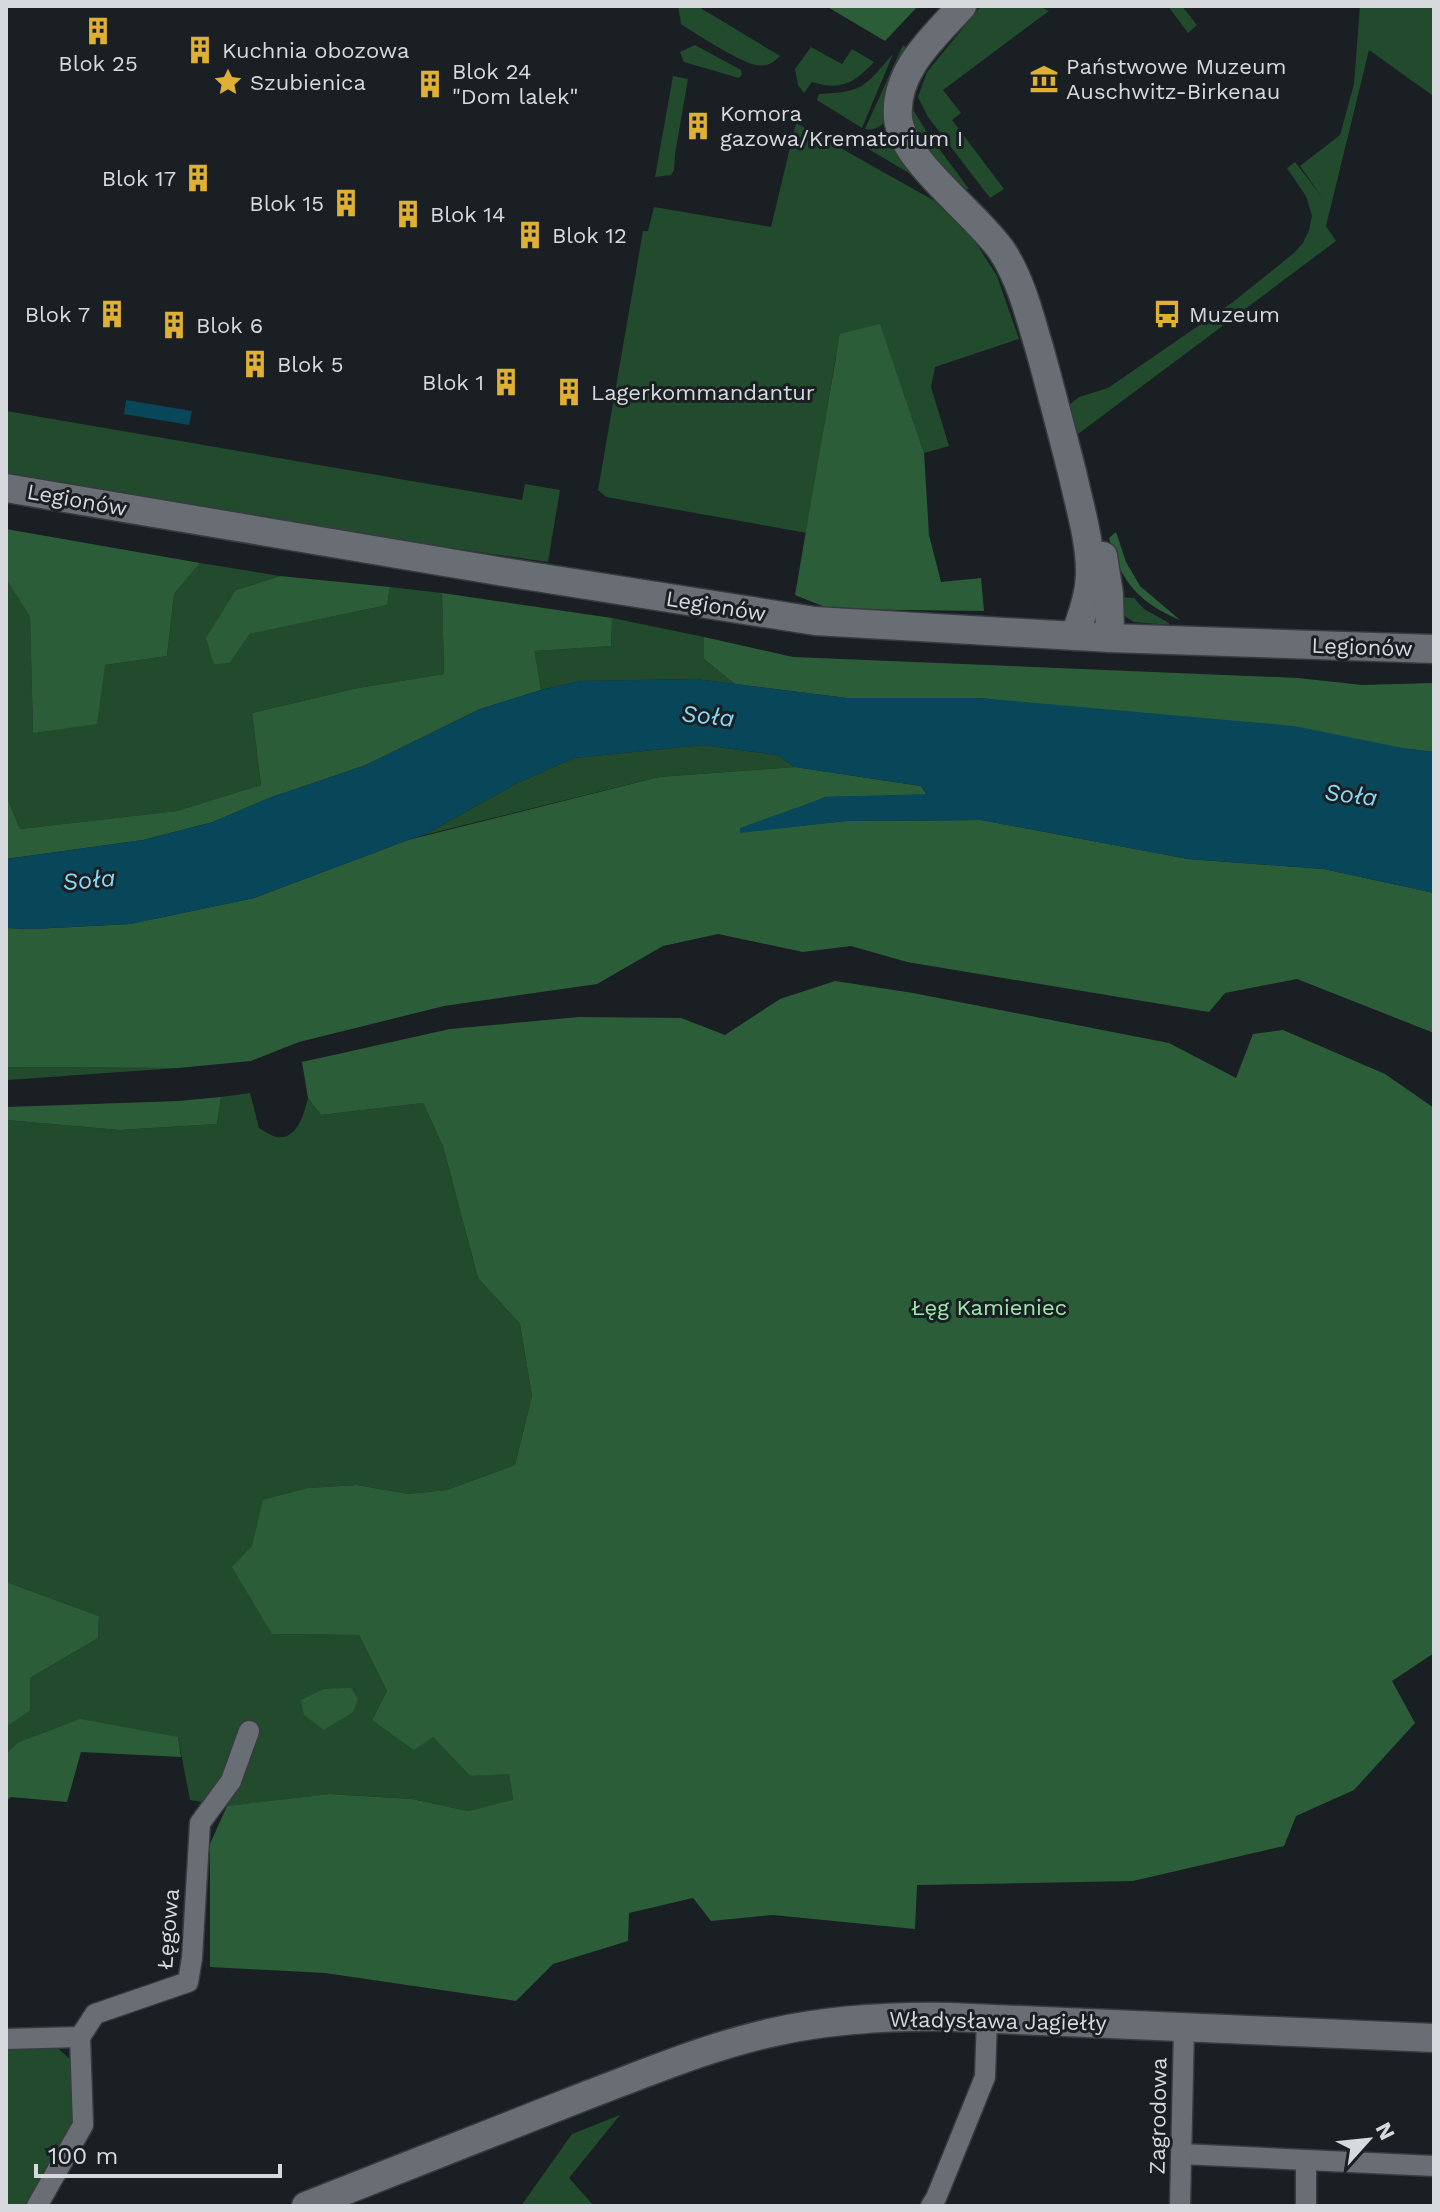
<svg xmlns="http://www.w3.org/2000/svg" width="1440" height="2212" font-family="'Work Sans',sans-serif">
  <rect width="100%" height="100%" fill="#1a1f23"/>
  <!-- green -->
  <g fill="#214b2c">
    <path d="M678,6H697L780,56C773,63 767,67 756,65C742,63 694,33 681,24Z"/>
    <path d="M981,6H1039L1049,11L943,90L961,113L952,120L1004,189L990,198L928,117L918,97L927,72Z"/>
    <path d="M1168,6H1182L1197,25L1188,33Z"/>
    <path d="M1360,6H1434L1432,95L1369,50L1326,226L1336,241L1078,434L1069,405L1079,397L1108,388L1233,302L1294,253L1303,243L1309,230L1312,216L1306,196L1287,168L1295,162L1322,197L1300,166L1340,135L1354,84Z"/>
    <path d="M695,45L741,70L742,74L739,78L684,62L680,52Z"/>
    <path d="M903,45L910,51L887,119C883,126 873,131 865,129Z"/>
    <path d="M811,47L842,64L852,49L874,62C854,83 841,91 812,82L804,93L798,85L795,69Z"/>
    <path d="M893,54L862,128L817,100L819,94C864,92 864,87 893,54Z"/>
    <path d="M673,76L688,79L675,154L674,170L671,175L655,177Z"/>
    <path d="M907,100L928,134L969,189L962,190L916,137Z"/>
    <path d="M796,123L933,200L973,238L997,276L1019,339L935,367L931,387L949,446L924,453L880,325L836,355L807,533L606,497L598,490L643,231H648L654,207L771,227Z"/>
    <path d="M860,144L890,145L895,148L931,186Z"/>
    <path d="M6,411L522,500L525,484L560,490L548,562L395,540L6,474Z"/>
    <path d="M200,563L280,576L236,590L230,663L248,634L387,605L390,587L442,593L444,674L358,688L252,713L261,785L177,811L20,829L6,795V579L30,615L33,733L105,665L167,656L174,594Z"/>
    <path d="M1116,597L1134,598L1144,609L1169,623V625L1134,622L1120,613Z"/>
    <path d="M612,618L704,637V659L735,684L696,679L581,681L541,690L533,651L611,646Z"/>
    <path d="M703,745L777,755L795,767L659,777L424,835L517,783L574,758Z"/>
    <path d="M6,1067L178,1068L8,1080L6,1115Z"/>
    <path d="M250,1093L259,1128C264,1131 271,1136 277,1137C298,1140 304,1113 308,1098L321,1115L423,1103L443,1146L478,1278L520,1324L532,1396L515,1465L447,1490L408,1494L357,1485L309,1488L272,1634L359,1635L387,1691L372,1720L432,1736L470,1776L509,1773L513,1801L468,1811L412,1799L331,1794L227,1806L190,1800L178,1737L17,1743L6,1754V1727L30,1711V1678L98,1638L99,1616L6,1582V1120L120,1130L217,1124L221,1097Z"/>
    <path d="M52,2043L71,2060L73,2123L28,2206H6V2045Z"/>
    <path d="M620,2115L569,2178L594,2206H521L572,2134Z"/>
  </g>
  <!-- forest -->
  <g fill="#2b5e38">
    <path d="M826,6H918L885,41Z"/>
    <path d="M880,324L924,453L929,535L941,582L981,578L984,611L830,609L795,595L840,334Z"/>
    <path d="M6,529L200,563L174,594L167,656L105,665L97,724L33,733L30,616L6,579Z"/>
    <path d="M1116,532L1126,562L1140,586L1180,620C1139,603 1120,581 1109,538Z"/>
    <path d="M280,576L390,587L387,605L249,634L230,663L214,664L206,638L236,590Z"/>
    <path d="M442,593L612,618L611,646L534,651L541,690L480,709L366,765L269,798L213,822L143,840L6,859V795L20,829L177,811L261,785L252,713L358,688L444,674Z"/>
    <path d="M704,637L793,657L1298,678L1362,685L1434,683V752L980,698H847L735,684L704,659Z"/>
    <path d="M795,767L921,786L927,795L826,797L740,832L846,821L981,820L1188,859L1324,869L1434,893V1033L1297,979L1225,993L1209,1012L907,962L851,946L803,952L718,934L663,946L597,984L444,1006L299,1042L251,1061L178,1068L6,1067V928L32,929L130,924L254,898L408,840L659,777Z"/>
    <path d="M835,981L913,993L1169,1043L1236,1078L1253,1034L1283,1030L1385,1074L1434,1108V1653L1392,1681L1415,1723L1354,1790L1296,1816L1284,1846L1133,1881L917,1885L915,1929L773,1915L711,1921L693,1898L629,1913L628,1941L553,1964L516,2001L325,1973L210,1967V1844L227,1806L330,1794L412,1799L468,1811L513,1800L509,1774L470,1776L433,1737L414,1750L372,1720L387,1691L359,1635L272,1634L232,1567L252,1546L263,1500L309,1488L357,1485L408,1494L447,1490L515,1465L532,1396L520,1324L478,1278L443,1146L423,1103L321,1115L308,1098L302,1062L450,1029L579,1017L681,1018L725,1035L780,999Z"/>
    <path d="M221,1097L217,1124L120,1130L6,1120L7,1107L179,1101Z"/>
    <path d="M6,1582L99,1616L98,1638L30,1678V1711L6,1727Z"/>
    <path d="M351,1688L358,1699L353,1712L324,1730L304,1715L301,1700L324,1689Z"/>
    <path d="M80,1719L178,1737L181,1757L81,1752L67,1802L11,1797L6,1801V1754L17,1743Z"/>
  </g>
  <!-- water -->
  <g fill="#074759">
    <path d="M126,400L192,411L189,425L124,414Z"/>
    <path d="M696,679L847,698H980L1294,726L1403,748L1434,752V893L1324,869L1188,859L981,820L846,821L740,833V828L826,797L927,794L921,786L795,767L777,755L703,745L574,758L517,783L424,835L408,840L254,898L130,924L32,929L6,928V859L143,840L213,822L269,798L366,765L480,709L541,690L581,681Z"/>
  </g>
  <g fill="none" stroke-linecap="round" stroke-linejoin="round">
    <defs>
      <g id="street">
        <path d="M6,2039L80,2037"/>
        <path d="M1182,2154L1434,2166"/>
        <path d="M37,2206L83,2125L80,2037L95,2014L188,1982L192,1958L200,1823L231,1781L249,1731"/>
        <path d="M931,2206L936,2198L985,2077L987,2018"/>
        <path d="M1180,2206L1184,2027"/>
        <path d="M1306,2206V2160"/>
      </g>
      <g id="secondary">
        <path d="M962,6C933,38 894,71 898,118C902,161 978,215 1002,251C1021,280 1029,314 1039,347C1051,390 1062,433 1073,476C1080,508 1090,540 1090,572C1090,594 1082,615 1075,636"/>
        <path d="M6,488L504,572L815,621L1110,638L1434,649"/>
        <path d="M1103,556L1109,594L1110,638"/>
        <path d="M306,2206C401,2169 495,2131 590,2094C651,2071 710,2046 774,2032C832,2019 891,2016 950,2017L1434,2038"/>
      </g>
    </defs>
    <!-- street casing -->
    <use href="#street" stroke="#373b3f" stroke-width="23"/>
    <!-- secondary casing -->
    <use href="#secondary" stroke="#373b3f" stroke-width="31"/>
    <!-- street -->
    <use href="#street" stroke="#686e73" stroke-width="20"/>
    <!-- secondary -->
    <use href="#secondary" stroke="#686e73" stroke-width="28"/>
  </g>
  <!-- icons -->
  <defs>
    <symbol id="building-bare" viewBox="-9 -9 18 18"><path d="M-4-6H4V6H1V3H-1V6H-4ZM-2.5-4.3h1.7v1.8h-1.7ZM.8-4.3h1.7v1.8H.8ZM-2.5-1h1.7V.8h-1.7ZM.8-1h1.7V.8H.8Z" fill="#e0b034" stroke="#1a1f23" stroke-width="2.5" paint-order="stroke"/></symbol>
    <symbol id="museum-bare" viewBox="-9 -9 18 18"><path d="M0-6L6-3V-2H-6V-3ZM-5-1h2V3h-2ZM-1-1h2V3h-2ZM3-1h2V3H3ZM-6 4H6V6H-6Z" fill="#e0b034" stroke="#1a1f23" stroke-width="2.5" paint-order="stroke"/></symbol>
    <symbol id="sight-bare" viewBox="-9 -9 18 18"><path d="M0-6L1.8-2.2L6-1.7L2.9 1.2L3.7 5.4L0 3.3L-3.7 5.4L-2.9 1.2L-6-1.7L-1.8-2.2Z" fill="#e0b034" stroke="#1a1f23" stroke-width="2.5" paint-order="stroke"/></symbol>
    <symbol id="bus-bare" viewBox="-9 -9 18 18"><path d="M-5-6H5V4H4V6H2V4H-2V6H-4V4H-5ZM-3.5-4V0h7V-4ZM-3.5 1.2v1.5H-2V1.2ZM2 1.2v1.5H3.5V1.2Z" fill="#e0b034" stroke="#1a1f23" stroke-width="2.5" paint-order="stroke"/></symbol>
  </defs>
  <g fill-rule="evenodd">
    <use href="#building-bare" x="78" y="11" width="40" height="40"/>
    <use href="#building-bare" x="180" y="30" width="40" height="40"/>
    <use href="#museum-bare" x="1024" y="59" width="40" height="40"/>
    <use href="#sight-bare" x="208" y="62" width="40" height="40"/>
    <use href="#building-bare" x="410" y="64" width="40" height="40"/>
    <use href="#building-bare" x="678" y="106" width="40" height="40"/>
    <use href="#building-bare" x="178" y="158" width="40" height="40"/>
    <use href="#building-bare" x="326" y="183" width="40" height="40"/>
    <use href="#building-bare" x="388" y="194" width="40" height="40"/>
    <use href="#building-bare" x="510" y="215" width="40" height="40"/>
    <use href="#building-bare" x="92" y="294" width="40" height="40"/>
    <use href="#bus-bare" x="1147" y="294" width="40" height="40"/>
    <use href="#building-bare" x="154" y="305" width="40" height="40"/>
    <use href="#building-bare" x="235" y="344" width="40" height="40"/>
    <use href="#building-bare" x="486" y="362" width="40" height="40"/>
    <use href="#building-bare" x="549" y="372" width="40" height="40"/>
  </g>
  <g text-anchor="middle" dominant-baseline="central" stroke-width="6" stroke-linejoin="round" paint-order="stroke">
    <!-- poi labels -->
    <g font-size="22" fill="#d7dadd" stroke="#1a1f23" text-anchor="start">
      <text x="222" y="50">Kuchnia obozowa</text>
      <text x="98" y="63" text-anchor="middle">Blok 25</text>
      <text x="1066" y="66">Państwowe Muzeum<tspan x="1066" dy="25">Auschwitz-Birkenau</tspan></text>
      <text x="452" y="71">Blok 24<tspan x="452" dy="25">"Dom lalek"</tspan></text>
      <text x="250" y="82">Szubienica</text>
      <text x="720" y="113">Komora<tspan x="720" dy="25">gazowa/Krematorium I</tspan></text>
      <text x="176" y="178" text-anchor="end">Blok 17</text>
      <text x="324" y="203" text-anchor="end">Blok 15</text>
      <text x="430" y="214">Blok 14</text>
      <text x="552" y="235">Blok 12</text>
      <text x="90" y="314" text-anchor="end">Blok 7</text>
      <text x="1189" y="314">Muzeum</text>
      <text x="196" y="325">Blok 6</text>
      <text x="277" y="364">Blok 5</text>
      <text x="484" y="382" text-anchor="end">Blok 1</text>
      <text x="591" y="392">Lagerkommandantur</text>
    </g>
    <!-- street labels -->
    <g font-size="22" fill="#d7dadd" stroke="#1a1f23">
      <text transform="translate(77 500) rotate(10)">Legionów</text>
      <text transform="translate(716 606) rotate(9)">Legionów</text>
      <text transform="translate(1362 647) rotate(2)">Legionów</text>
      <text transform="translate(168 1929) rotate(-85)">Łęgowa</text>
      <text transform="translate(998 2021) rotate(1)">Władysława Jagiełły</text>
      <text transform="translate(1158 2116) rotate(-89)">Zagrodowa</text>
    </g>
    <!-- park labels -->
    <g font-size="22" fill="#9de9ad" stroke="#1a1f23">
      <text x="989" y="1307">Łęg Kamieniec</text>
    </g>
    <!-- water labels -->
    <g font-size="24" font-style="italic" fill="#87d9f7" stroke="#1a1f23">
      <text transform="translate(708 716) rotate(6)">Soła</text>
      <text transform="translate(1351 795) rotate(7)">Soła</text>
      <text transform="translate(89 880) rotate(-5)">Soła</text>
    </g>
  </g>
  <!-- border -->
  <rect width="1440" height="2212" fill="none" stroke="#d7dadd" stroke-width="16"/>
  <!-- north arrow -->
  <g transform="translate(1368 2140) rotate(63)" stroke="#1a1f23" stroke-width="6" paint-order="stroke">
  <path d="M0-6L14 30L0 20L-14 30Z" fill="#d7dadd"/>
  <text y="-12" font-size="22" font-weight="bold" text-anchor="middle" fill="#d7dadd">N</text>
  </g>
  <!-- scale -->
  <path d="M36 2164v12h244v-12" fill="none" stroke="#d7dadd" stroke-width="4"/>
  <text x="48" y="2164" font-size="24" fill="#d7dadd" stroke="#1a1f23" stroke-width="6" paint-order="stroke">100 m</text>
</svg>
